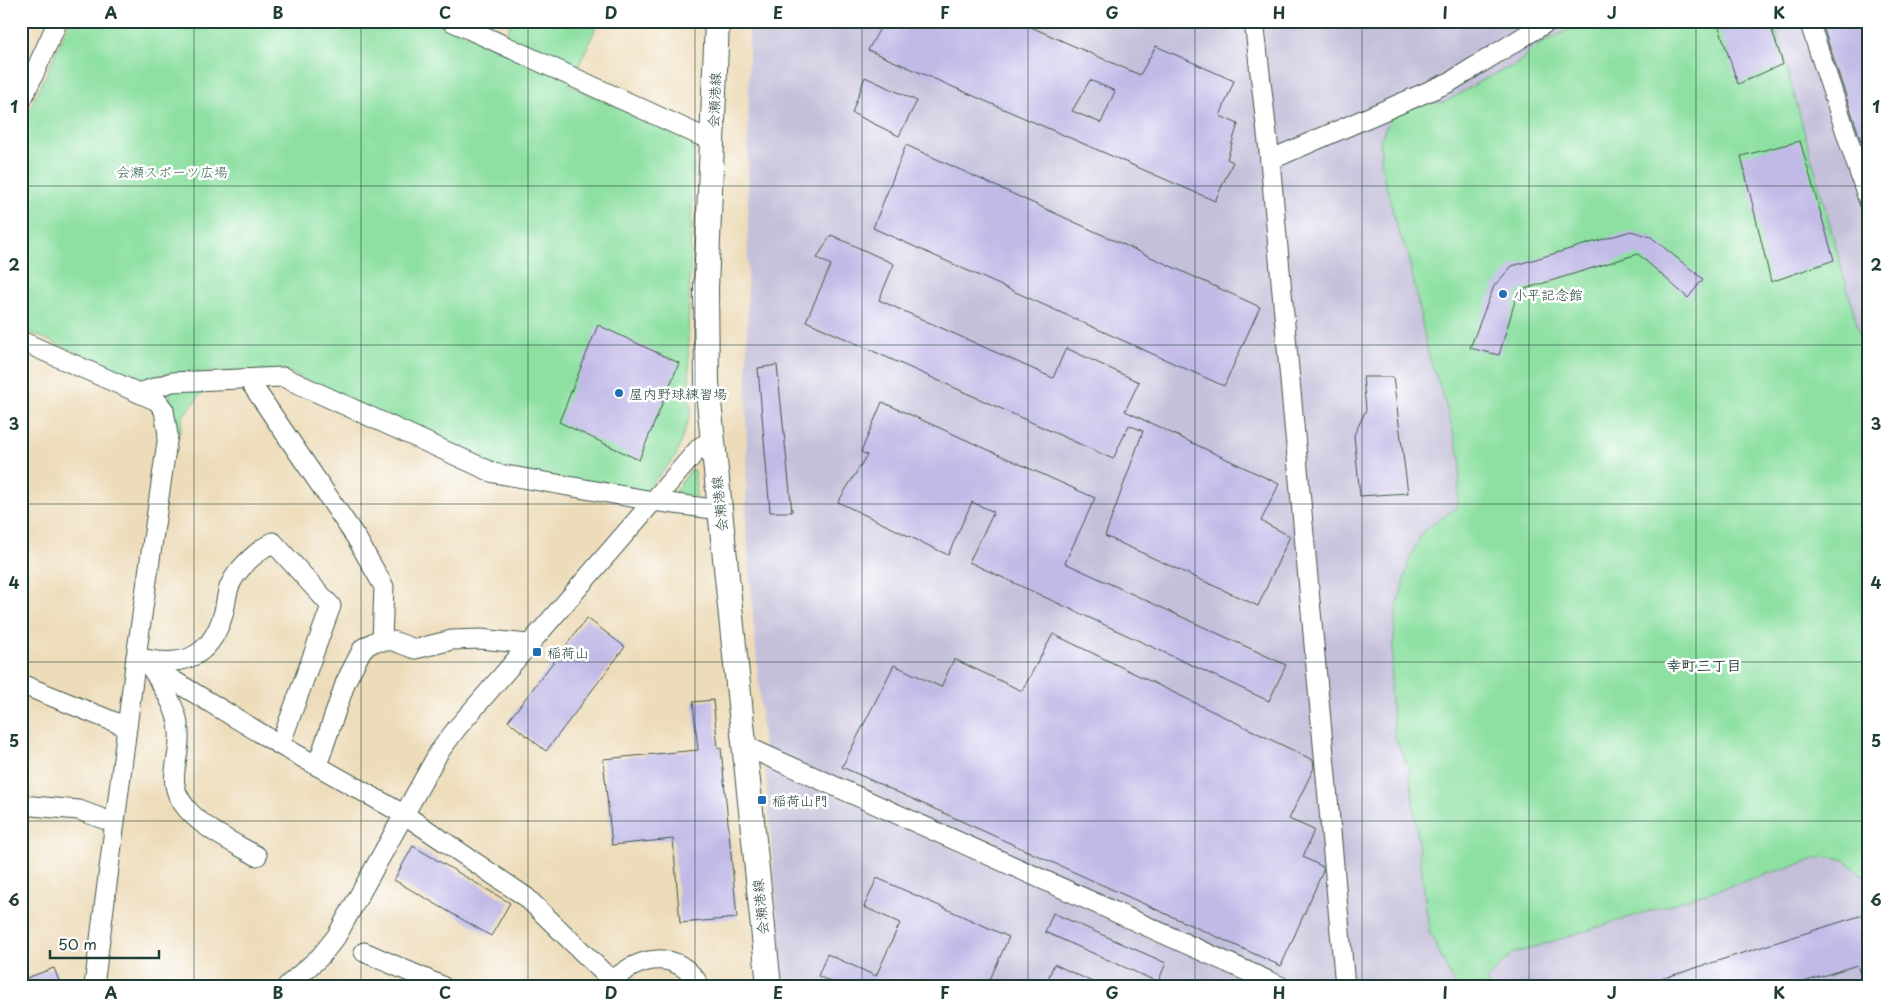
<svg xmlns="http://www.w3.org/2000/svg" width="1890" height="1007" font-family="'Playpen Sans','Klee One',sans-serif">
  <rect width="100%" height="100%" fill="#fff"/>
  <filter id="ink" filterUnits="userSpaceOnUse"><feTurbulence type="fractalNoise" baseFrequency=".02" numOctaves="2"/><feDisplacementMap in="SourceGraphic" scale="10" xChannelSelector="R" yChannelSelector="G"/><feConvolveMatrix kernelMatrix="1 2 1 2 8 2 1 2 1" color-interpolation-filters="sRGB"/></filter>
  <filter id="wash" filterUnits="userSpaceOnUse"><feTurbulence type="fractalNoise" baseFrequency=".0096" numOctaves="4" result="noise"/><feDisplacementMap in="SourceGraphic" scale="20" xChannelSelector="R" yChannelSelector="G"/><feGaussianBlur stdDeviation="1.12" result="paint"/><feColorMatrix in="noise" values="0 0 0 0 0 0 0 0 0 0 0 0 0 0 0 0 0 1.4 0 .05"/><feComposite in="paint" operator="in"/></filter>
  <g filter="url(#wash)">
    <rect width="100%" height="100%" fill="#eddcb9"/>
    <!-- industrial -->
    <path fill="#c5c0da" d="M749,21H1869V986H783L746,527Z"/>
    <!-- green -->
    <g fill="#8de0a2" stroke="#568e6b">
      <path d="M70,21H439L499,50L512,21H599L570,85L694,143L688,339L691,412L676,456L643,494L494,467L284,370L172,374L135,379L21,328V129Z"/>
      <path d="M1585,21H1774L1869,368V878L1860,874L1845,860L1822,857L1512,954L1487,979L1489,986H1455L1429,931L1409,768L1395,737L1390,691L1396,611L1409,561L1422,532L1457,507L1461,461L1445,402L1428,353L1408,254L1397,228L1382,170L1380,140L1394,112L1424,104L1445,102L1486,78L1517,64L1535,47Z"/>
      <path d="M208,386L183,416L179,436H173L169,389Z"/>
      <path d="M691,470H695L696,501L675,495V491Z"/>
    </g>
    <g id="blocks">
      <!-- building -->
      <g fill="#c1bae7" fill-rule="evenodd">
        <path d="M884,21H1017L1140,75L1156,46L1234,81L1220,116L1238,124L1227,159L1233,162L1215,201L868,50ZM1090,80L1115,91L1101,123L1072,111Z"/>
        <path d="M1717,21H1769L1783,64L1738,84Z"/>
        <path d="M1821,21H1869V165Z"/>
        <path d="M865,77L917,101L899,136L852,113Z"/>
        <path d="M1800,141L1834,260L1771,282L1741,156Z"/>
        <path d="M906,145L1260,307L1224,386L873,228Z"/>
        <path d="M1631,231L1651,237L1703,279L1688,298L1638,254L1518,291L1499,355L1470,348L1494,286L1512,266Z"/>
        <path d="M831,235L894,264L879,300L1053,378L1066,348L1139,382L1125,411L1279,484L1261,521L1290,536L1258,606L1105,536L1143,431L1129,425L1113,459L806,321L831,265L817,258Z"/>
        <path d="M598,325L679,363L639,460L559,422Z"/>
        <path d="M777,365L792,512H770L758,368Z"/>
        <path d="M1363,377H1393L1408,493L1360,496L1354,435L1366,410Z"/>
        <path d="M882,402L1095,498L1065,563L1286,665L1269,701L969,562L994,512L972,502L948,555L838,502L867,455L861,452Z"/>
        <path d="M587,618L625,647L546,751L508,721Z"/>
        <path d="M1053,634L1313,760L1314,768L1289,819L1314,830L1303,857L1323,867V871L1281,966L842,767L894,665L941,687L954,659L1022,691Z"/>
        <path d="M713,700L718,748H721L737,918L680,923L673,839L612,845L603,759L698,750L693,702Z"/>
        <path d="M413,846L510,903L491,936L394,880Z"/>
        <path d="M877,878L1009,937L987,986H840L818,976L827,954L876,976L900,923L864,907Z"/>
        <path d="M1053,913L1166,963L1158,982L1045,932Z"/>
        <path d="M1869,913V986H1864L1857,965L1791,986H1648V983Z"/>
        <path d="M1054,964L1101,986H1045Z"/>
        <path d="M54,968L61,986H21V980Z"/>
      </g>
    </g>
  </g>
  <g filter="url(#ink)">
    <use href="#blocks" fill-opacity="0" stroke="#3e5548" stroke-width="1"/>
    <g fill="none" stroke-linecap="round" stroke-linejoin="round">
      <defs>
        <g id="minor">
          <path d="M451,21L712,141"/>
          <path d="M1254,21L1270,160L1345,986"/>
          <path d="M1809,21L1869,202"/>
          <path d="M21,102L58,21"/>
          <path d="M1270,160L1450,82L1549,21"/>
          <path d="M21,341L157,401L164,410L168,435L136,657L94,986"/>
          <path d="M248,379L357,539L384,587L382,641"/>
          <path d="M139,393L172,382L283,377L494,473L653,501L720,510"/>
          <path d="M136,657C179,668 209,661 223,615C226,606 226,594 230,585C237,569 258,550 273,542L331,606L280,745L405,815L526,897L612,981C641,955 677,949 700,986"/>
          <path d="M150,666C162,686 178,708 179,732C181,763 163,781 187,809C204,829 234,843 257,856"/>
          <path d="M153,668L280,745"/>
          <path d="M21,684L127,727"/>
          <path d="M743,745L1280,986"/>
          <path d="M317,766L346,681L363,648L376,641H393L415,649L452,640L481,639L528,644"/>
          <path d="M21,805L79,810L114,823"/>
          <path d="M364,952L442,986"/>
          <path d="M287,986L320,957L336,937L439,752L457,728L700,447L712,440"/>
        </g>
        <path id="major" d="M717,21L706,288L707,383L769,986"/>
      </defs>
      <!-- minor casing -->
      <use href="#minor" stroke="#3e5548" stroke-width="21"/>
      <!-- major casing -->
      <use href="#major" stroke="#3e5548" stroke-width="26"/>
      <!-- minor -->
      <use href="#minor" stroke="#fff" stroke-width="19"/>
      <!-- major -->
      <use href="#major" stroke="#fff" stroke-width="24"/>
    </g>
  </g>
  <!-- grid -->
  <path fill="none" stroke="#1f3d34" stroke-width="1" stroke-opacity="0.55" d="M194,21V986M361,21V986M528,21V986M695,21V986M862,21V986M1028,21V986M1195,21V986M1362,21V986M1529,21V986M1696,21V986M21,186H1869M21,345H1869M21,504H1869M21,662H1869M21,821H1869"/>
  <!-- markers -->
  <g fill="#1f6fb2" stroke="#fff" stroke-width="2">
    <circle cx="1503" cy="294" r="5"/>
    <circle cx="619" cy="393" r="5"/>
    <rect x="532" y="647" width="10" height="10" rx="2.5"/>
    <rect x="757" y="795" width="10" height="10" rx="2.5"/>
  </g>
  <g text-anchor="middle" dominant-baseline="central" stroke-width="5" stroke-linejoin="round" paint-order="stroke">
    <!-- street labels -->
    <g font-size="14" fill="#1f3d34" stroke="#fff">
      <text transform="translate(714 100) rotate(-88)">会瀬港線</text>
      <text transform="translate(719 504) rotate(-96)">会瀬港線</text>
      <text transform="translate(760 907) rotate(-96)">会瀬港線</text>
    </g>
    <!-- park labels -->
    <g font-size="14" fill="#3a6650" stroke="#fff">
      <text x="172" y="171">会瀬スポーツ広場</text>
    </g>
    <!-- poi labels -->
    <g font-size="14" fill="#1f3d34" stroke="#fff" text-anchor="start">
      <text x="1513" y="294">小平記念館</text>
      <text x="629" y="393">屋内野球練習場</text>
      <text x="547" y="652">稲荷山</text>
      <text x="772" y="800">稲荷山門</text>
    </g>
    <!-- neighbourhood labels -->
    <g font-size="15" font-weight="bold" fill="#1f3d34" stroke="#fff">
      <text x="1704" y="664">幸町三丁目</text>
    </g>
  </g>
  <!-- margin -->
  <rect width="1890" height="1007" fill="none" stroke="#fff" stroke-width="55"/>
  <!-- scale -->
  <path d="M50 950v8h109v-8" fill="none" stroke="#1f3d34" stroke-width="2.5"/>
  <text x="58" y="950" font-size="15" fill="#1f3d34" stroke="#ffffff" stroke-width="4" paint-order="stroke">50 m</text>
  <rect x="28" y="28" width="1834" height="952" fill="none" stroke="#1f3d34" stroke-width="2"/>
  <g font-size="16" text-anchor="middle" font-weight="bold" fill="#1f3d34">
    <text x="111" y="19">A</text>
    <text x="278" y="19">B</text>
    <text x="445" y="19">C</text>
    <text x="611" y="19">D</text>
    <text x="778" y="19">E</text>
    <text x="945" y="19">F</text>
    <text x="1112" y="19">G</text>
    <text x="1279" y="19">H</text>
    <text x="1445" y="19">I</text>
    <text x="1612" y="19">J</text>
    <text x="1779" y="19">K</text>
    <text x="14" y="113">1</text>
    <text x="1876" y="113">1</text>
    <text x="14" y="271">2</text>
    <text x="1876" y="271">2</text>
    <text x="14" y="430">3</text>
    <text x="1876" y="430">3</text>
    <text x="14" y="589">4</text>
    <text x="1876" y="589">4</text>
    <text x="14" y="747">5</text>
    <text x="1876" y="747">5</text>
    <text x="14" y="906">6</text>
    <text x="1876" y="906">6</text>
    <text x="111" y="999">A</text>
    <text x="278" y="999">B</text>
    <text x="445" y="999">C</text>
    <text x="611" y="999">D</text>
    <text x="778" y="999">E</text>
    <text x="945" y="999">F</text>
    <text x="1112" y="999">G</text>
    <text x="1279" y="999">H</text>
    <text x="1445" y="999">I</text>
    <text x="1612" y="999">J</text>
    <text x="1779" y="999">K</text>
  </g>
</svg>
